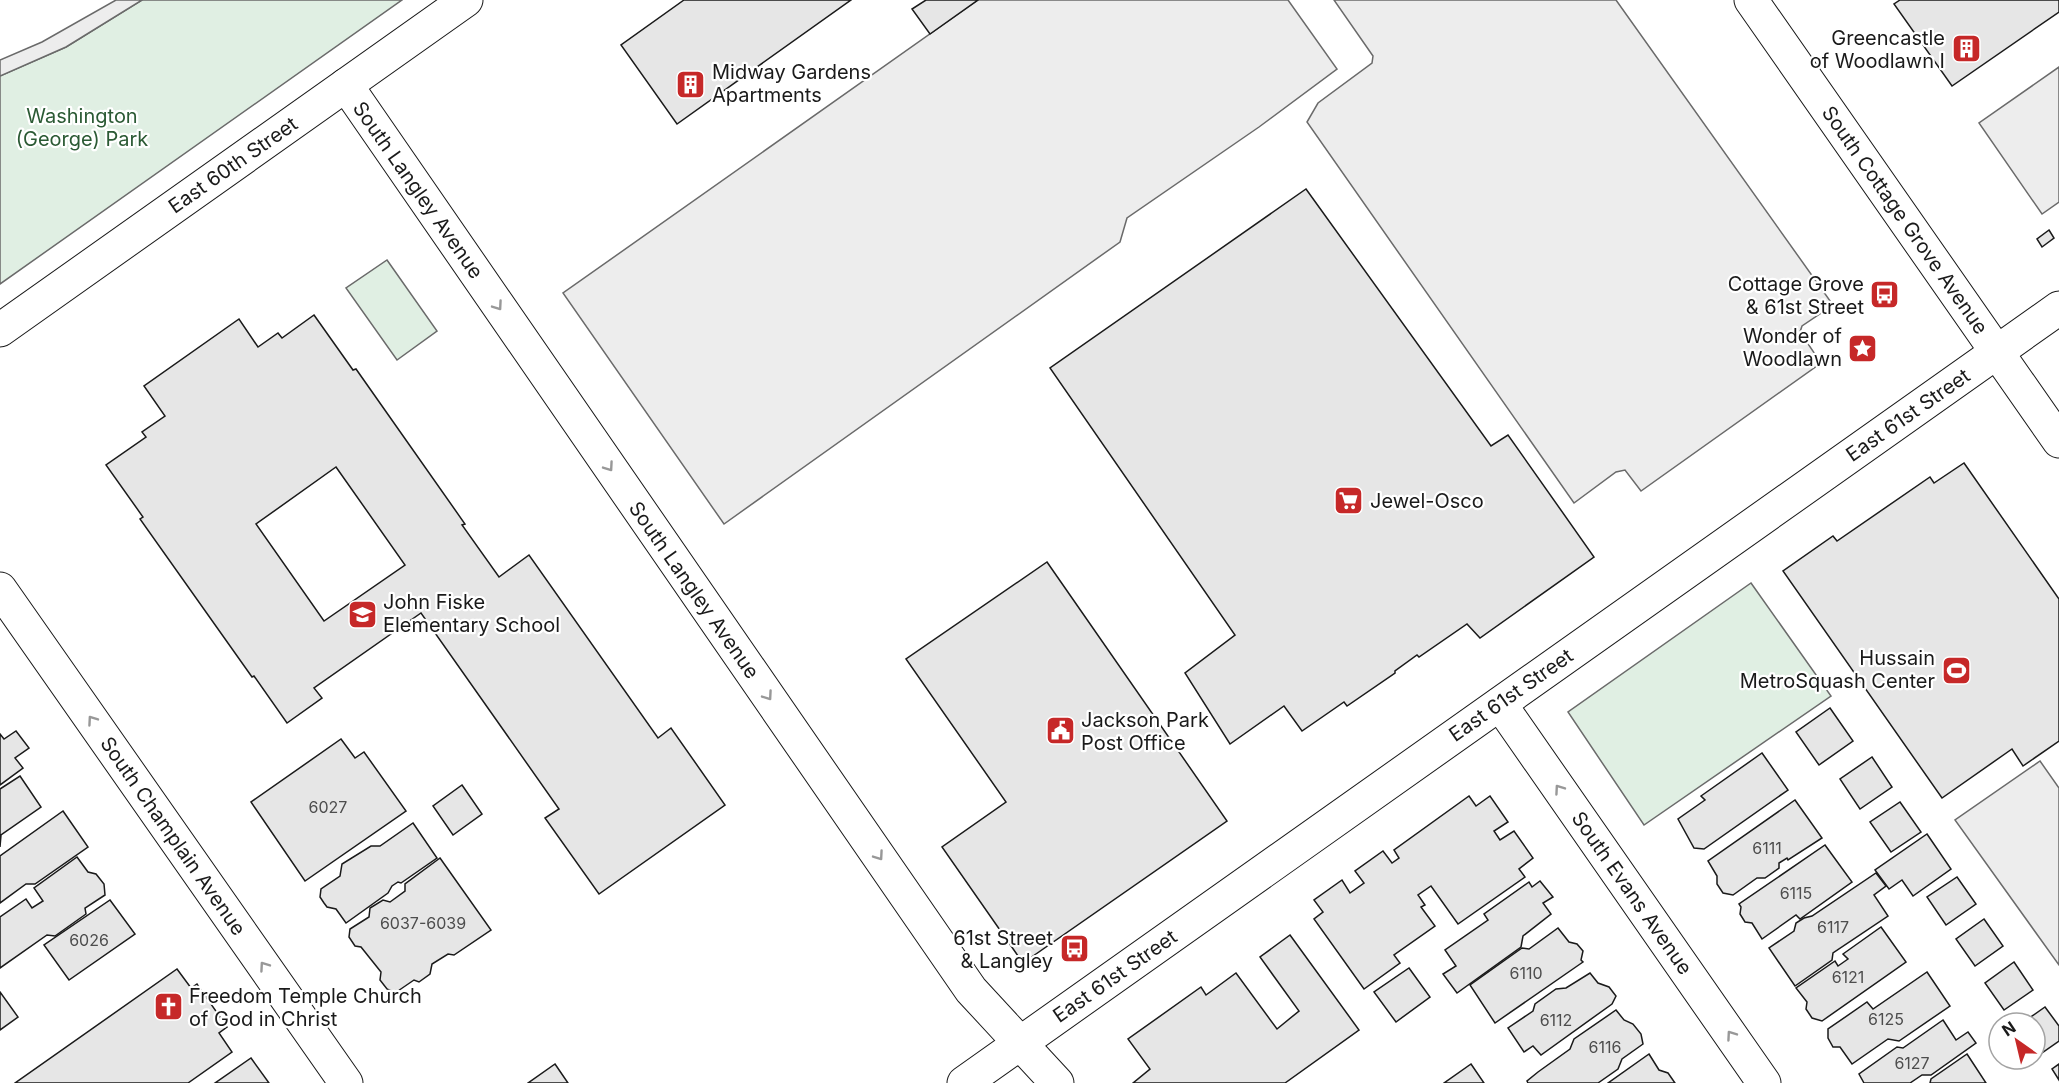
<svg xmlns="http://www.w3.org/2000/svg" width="2059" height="1083" font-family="Inter,sans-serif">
  <rect width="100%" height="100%" fill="#fff"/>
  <!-- green -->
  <g fill="#e0efe3" stroke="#6a6a6a" stroke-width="1.5">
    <path d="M142,0H402L0,284V76L66,47Z"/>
    <path d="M387,260L437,331L397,360L346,288Z"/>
    <path d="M1751,583L1831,696L1644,825L1568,712Z"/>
  </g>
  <!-- parking -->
  <g fill="#ededed" stroke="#6a6a6a" stroke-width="1.5">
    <path d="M116,0H142L66,47L0,76V60L42,42Z"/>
    <path d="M978,0H1288L1337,69L1259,127L1127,218L1120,242L724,524L563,293Z"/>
    <path d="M1334,0H1616L1833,305L1802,326L1800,332L1821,363L1641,491L1625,470L1616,472L1574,503L1307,122L1318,103L1372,63L1373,56Z"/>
    <path d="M2059,67V202L2042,214L1979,123Z"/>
    <path d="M2040,761L2059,788V965L1955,820Z"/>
  </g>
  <!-- building -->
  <g fill="#e6e6e6" stroke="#1a1a1a" stroke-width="1.5" fill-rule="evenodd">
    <path d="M684,0H851L677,124L621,45Z"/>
    <path d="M926,0H978L930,34L912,9Z"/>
    <path d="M1900,0H2059V12L1952,86L1894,4Z"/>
    <path d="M1306,189L1491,446L1508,435L1594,557L1480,638L1467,624L1419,657L1417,655L1395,671V673L1347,706L1344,702L1302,731L1284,706L1230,744L1185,673L1235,635L1050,368Z"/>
    <path d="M2049,230L2054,238L2042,247L2037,239Z"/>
    <path d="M314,315L353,370L356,369L465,524L462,525L499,577L529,555L658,738L671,728L725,805L599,894L545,818L559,809L421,613L314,688L322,698L287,723L254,676L252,677L140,519L143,517L106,465L146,437L142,432L165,416L144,386L239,319L258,347L278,333L282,338ZM336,467L405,565L324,621L256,524Z"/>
    <path d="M1964,463L2059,599V741L2023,766L2012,749L1942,798L1783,571L1833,536L1837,541L1930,477L1934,483Z"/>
    <path d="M1047,562L1227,821L1023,963L942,847L1006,802L906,659Z"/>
    <path d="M1830,708L1853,741L1819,765L1796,732Z"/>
    <path d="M16,731L29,748L15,758L23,768L0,785V734L4,739Z"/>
    <path d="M341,739L355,758L364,752L406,811L305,881L251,802Z"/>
    <path d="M1762,753L1788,790L1704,849L1694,848L1678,819L1705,800L1701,796Z"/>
    <path d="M1872,757L1892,787L1860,809L1840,779Z"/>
    <path d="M20,776L41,807L1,835L0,847V789Z"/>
    <path d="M462,785L482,814L453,835L433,806Z"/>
    <path d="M1469,796L1476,806L1490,796L1508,822L1494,831L1500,840L1514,831L1533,858L1519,869L1525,877L1458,924L1431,886L1418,895L1425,905L1421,907L1435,926L1394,955L1400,963L1364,989L1314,919L1323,912L1314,900L1342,880L1350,893L1364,883L1355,871L1383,851L1392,863L1399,858L1394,850Z"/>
    <path d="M1795,800L1822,838L1788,860L1787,858L1779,863V868L1765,878H1757L1733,895L1723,893L1717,884V876L1708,861Z"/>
    <path d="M1900,802L1921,832L1891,852L1870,822Z"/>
    <path d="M63,811L88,847L35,884H26L0,903V856Z"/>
    <path d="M413,823L437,858L401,883L398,882L392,886L388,893L346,923L336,909L327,907L324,903L320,897L321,889L340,876L342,864L371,846H380Z"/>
    <path d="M1927,834L1951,869L1913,896L1902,880L1889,889L1875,870Z"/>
    <path d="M1825,845L1852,882L1800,919L1796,915L1762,939L1752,923L1745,922L1740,914L1741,907L1739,904Z"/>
    <path d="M77,857L88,872L96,874L104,884L105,895L85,908L86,914L55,936L47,935L0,968V917L26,899L32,908L43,901L34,888Z"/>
    <path d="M440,858L491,930L454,955L448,954L432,964L430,974L419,982L414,980L395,993L387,989L380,980L381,972L361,947L355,946L349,937L350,929L369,917L370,908L383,900L390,902L405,891V884Z"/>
    <path d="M1876,873L1886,886L1874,895L1888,916L1833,953L1832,960L1795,986L1769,948L1794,931L1796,923L1804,918L1812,916Z"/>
    <path d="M1957,877L1976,904L1946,925L1927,897Z"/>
    <path d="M1540,881L1553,897L1543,903L1551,914L1523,936L1521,947L1457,993L1443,974L1456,966L1445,950L1488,920L1484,914L1529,882L1532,887Z"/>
    <path d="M110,900L135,934L69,980L44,945Z"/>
    <path d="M1984,919L2003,946L1975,966L1956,939Z"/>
    <path d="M1881,927L1906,962L1822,1021L1812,1018L1806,1009L1807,1002L1796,988L1835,961L1838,966L1848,959L1843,954Z"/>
    <path d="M1558,928L1569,942L1577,944L1583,951L1581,960L1583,962L1495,1023L1470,985L1522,948L1529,949Z"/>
    <path d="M1290,935L1359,1030L1285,1083H1133L1150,1069L1128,1039L1201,987L1206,995L1236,973L1277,1029L1299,1011L1260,957Z"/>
    <path d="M2014,962L2033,990L2004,1010L1985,983Z"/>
    <path d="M1409,968L1430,997L1396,1022L1374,992Z"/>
    <path d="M177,969L191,988L197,984L227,1027L219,1033L232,1052L188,1083H15Z"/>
    <path d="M1927,972L1950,1006L1899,1041L1888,1039L1852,1064L1840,1047H1833L1828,1038V1029L1867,1002L1873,1009Z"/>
    <path d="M1590,973L1598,983L1609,987L1616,996L1612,1004L1541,1055L1533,1046L1524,1052L1508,1028L1533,1011L1535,1004L1556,989L1566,988Z"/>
    <path d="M0,992L18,1017L0,1030Z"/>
    <path d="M2045,1007L2059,1026V1041L2036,1057L2035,1023H2022Z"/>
    <path d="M1616,1010L1624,1020L1633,1024L1641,1034L1643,1044L1622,1059L1618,1069L1598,1083H1528L1527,1081L1538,1072L1570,1049L1574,1039Z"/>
    <path d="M1943,1020L1956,1040L1968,1032L1976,1043L1931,1075H1922L1910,1083H1864L1859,1074L1897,1047L1903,1048Z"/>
    <path d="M1649,1054L1659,1070L1668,1073L1675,1083H1608Z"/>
    <path d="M1967,1054L1986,1083H1930L1931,1079Z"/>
    <path d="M251,1058L269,1083H215Z"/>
    <path d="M555,1064L568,1083H528Z"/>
    <path d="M1471,1064L1484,1083H1444Z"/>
    <path d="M2059,1064V1080L2052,1069Z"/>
  </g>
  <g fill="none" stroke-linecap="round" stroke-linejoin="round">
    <defs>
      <g id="minor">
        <path d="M346,85L971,990L1057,1083"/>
        <path d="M0,589L346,1083"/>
        <path d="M1500,704L1764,1083"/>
      </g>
      <g id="tertiary">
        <path d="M0,330L466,0"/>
        <path d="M964,1083L2059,308"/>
      </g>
      <path id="secondary" d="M1751,0L2059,441"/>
    </defs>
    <!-- minor casing -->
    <use href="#minor" stroke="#1a1a1a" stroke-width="35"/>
    <!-- tertiary casing -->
    <use href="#tertiary" stroke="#1a1a1a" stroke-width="35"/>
    <!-- secondary casing -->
    <use href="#secondary" stroke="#1a1a1a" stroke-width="35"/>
    <!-- minor -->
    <use href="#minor" stroke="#fff" stroke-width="33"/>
    <!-- tertiary -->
    <use href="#tertiary" stroke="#fff" stroke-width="33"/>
    <!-- secondary -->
    <use href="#secondary" stroke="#fff" stroke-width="33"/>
  </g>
  <!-- one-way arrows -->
  <defs><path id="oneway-chevron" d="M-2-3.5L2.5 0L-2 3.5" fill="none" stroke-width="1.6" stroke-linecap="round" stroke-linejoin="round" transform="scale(1.5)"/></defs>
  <g stroke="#989898">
    <use href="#oneway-chevron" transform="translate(498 306) rotate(55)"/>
    <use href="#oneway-chevron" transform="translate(609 467) rotate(55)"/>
    <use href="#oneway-chevron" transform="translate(768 696) rotate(55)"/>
    <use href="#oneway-chevron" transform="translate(92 720) rotate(-125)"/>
    <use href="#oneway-chevron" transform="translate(1559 789) rotate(-125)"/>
    <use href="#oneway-chevron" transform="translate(879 856) rotate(55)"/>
    <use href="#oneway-chevron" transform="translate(264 966) rotate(-125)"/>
    <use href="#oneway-chevron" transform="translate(1731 1035) rotate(-125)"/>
  </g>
  <!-- icons -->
  <defs>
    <symbol id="building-square" viewBox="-11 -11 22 22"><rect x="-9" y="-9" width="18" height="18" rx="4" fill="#c62828" stroke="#fff"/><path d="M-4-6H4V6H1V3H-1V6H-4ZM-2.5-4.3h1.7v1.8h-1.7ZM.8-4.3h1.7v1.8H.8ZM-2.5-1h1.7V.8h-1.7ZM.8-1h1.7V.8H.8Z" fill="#fff"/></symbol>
    <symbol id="bus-square" viewBox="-11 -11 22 22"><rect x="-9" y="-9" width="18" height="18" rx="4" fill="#c62828" stroke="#fff"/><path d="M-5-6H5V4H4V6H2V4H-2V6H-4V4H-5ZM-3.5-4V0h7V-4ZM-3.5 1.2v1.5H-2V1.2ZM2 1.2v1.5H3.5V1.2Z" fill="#fff"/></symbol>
    <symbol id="sight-square" viewBox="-11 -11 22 22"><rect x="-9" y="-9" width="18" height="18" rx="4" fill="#c62828" stroke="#fff"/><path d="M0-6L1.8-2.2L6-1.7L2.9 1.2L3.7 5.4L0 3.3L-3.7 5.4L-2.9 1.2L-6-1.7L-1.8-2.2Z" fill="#fff"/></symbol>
    <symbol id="supermarket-square" viewBox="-11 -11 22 22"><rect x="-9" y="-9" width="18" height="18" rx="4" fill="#c62828" stroke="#fff"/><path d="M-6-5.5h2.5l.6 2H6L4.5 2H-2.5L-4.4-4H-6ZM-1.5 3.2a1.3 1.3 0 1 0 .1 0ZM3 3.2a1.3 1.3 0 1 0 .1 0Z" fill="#fff"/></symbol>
    <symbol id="school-square" viewBox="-11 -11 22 22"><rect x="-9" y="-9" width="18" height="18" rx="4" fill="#c62828" stroke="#fff"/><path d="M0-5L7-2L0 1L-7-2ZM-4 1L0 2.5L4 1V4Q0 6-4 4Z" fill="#fff"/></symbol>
    <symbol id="stadium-square" viewBox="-11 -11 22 22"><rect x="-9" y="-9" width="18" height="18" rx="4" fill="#c62828" stroke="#fff"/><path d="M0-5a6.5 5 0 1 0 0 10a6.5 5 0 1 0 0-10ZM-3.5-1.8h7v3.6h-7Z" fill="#fff"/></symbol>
    <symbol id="civic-square" viewBox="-11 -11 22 22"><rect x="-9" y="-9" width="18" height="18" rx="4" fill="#c62828" stroke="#fff"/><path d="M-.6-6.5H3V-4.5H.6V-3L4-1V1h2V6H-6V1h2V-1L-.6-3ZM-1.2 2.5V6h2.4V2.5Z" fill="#fff"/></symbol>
    <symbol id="church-square" viewBox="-11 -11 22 22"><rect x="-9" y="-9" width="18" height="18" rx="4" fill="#c62828" stroke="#fff"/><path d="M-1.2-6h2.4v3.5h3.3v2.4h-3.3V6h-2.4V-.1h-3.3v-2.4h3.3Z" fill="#fff"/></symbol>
  </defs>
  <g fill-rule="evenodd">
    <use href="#building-square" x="1950" y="32" width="33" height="33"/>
    <use href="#building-square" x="674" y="68" width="33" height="33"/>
    <use href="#bus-square" x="1868" y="278" width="33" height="33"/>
    <use href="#sight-square" x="1846" y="332" width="33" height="33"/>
    <use href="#supermarket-square" x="1332" y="484" width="33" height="33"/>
    <use href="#school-square" x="346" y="598" width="33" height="33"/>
    <use href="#stadium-square" x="1940" y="654" width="33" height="33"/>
    <use href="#civic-square" x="1044" y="714" width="33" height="33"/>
    <use href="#bus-square" x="1058" y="932" width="33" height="33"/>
    <use href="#church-square" x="152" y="990" width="33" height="33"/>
  </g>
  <g text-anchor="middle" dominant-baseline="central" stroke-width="4.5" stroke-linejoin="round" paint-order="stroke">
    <!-- number labels -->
    <g font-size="16" fill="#4d4d4d">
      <text x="328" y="807">6027</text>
      <text x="1767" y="848">6111</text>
      <text x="1796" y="893">6115</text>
      <text x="423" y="923">6037-6039</text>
      <text x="1833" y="927">6117</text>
      <text x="89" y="940">6026</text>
      <text x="1526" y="973">6110</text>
      <text x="1848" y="977">6121</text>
      <text x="1886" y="1019">6125</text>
      <text x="1556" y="1020">6112</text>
      <text x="1605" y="1047">6116</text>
      <text x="1912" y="1063">6127</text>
    </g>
    <!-- poi labels -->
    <g font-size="20" fill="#1a1a1a" stroke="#fff" text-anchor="end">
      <text x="1945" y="38">Greencastle<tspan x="1945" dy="23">of Woodlawn I</tspan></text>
      <text x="712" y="72" text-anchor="start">Midway Gardens<tspan x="712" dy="23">Apartments</tspan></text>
      <text x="1864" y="284">Cottage Grove<tspan x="1864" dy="23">&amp; 61st Street</tspan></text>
      <text x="1842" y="336">Wonder of<tspan x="1842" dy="23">Woodlawn</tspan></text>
      <text x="1370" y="501" text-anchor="start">Jewel-Osco</text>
      <text x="383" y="602" text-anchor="start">John Fiske<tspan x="383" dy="23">Elementary School</tspan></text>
      <text x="1935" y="658">Hussain<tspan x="1935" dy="23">MetroSquash Center</tspan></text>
      <text x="1081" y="720" text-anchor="start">Jackson Park<tspan x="1081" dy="23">Post Office</tspan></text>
      <text x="1053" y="938">61st Street<tspan x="1053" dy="23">&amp; Langley</tspan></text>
      <text x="189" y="996" text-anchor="start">Freedom Temple Church<tspan x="189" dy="23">of God in Christ</tspan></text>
    </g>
    <!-- park labels -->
    <g font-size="20" fill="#2b5a34" stroke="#fff">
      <text x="82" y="116">Washington<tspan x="82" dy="23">(George) Park</tspan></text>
    </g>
    <!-- street labels -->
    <g font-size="20" fill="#1a1a1a" stroke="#fff">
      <text transform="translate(233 165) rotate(-35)">East 60th Street</text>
      <text transform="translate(418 190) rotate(55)">South Langley Avenue</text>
      <text transform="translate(1905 220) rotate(55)">South Cottage Grove Avenue</text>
      <text transform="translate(1908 415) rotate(-35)">East 61st Street</text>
      <text transform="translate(694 590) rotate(55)">South Langley Avenue</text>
      <text transform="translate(1511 695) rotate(-35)">East 61st Street</text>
      <text transform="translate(173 836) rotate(55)">South Champlain Avenue</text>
      <text transform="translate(1632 893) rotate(55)">South Evans Avenue</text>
      <text transform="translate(1115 976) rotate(-35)">East 61st Street</text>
    </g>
  </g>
  <!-- north arrow -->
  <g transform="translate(2017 1041) rotate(326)"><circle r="28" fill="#ffffff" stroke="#a3a3a3" stroke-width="1.5"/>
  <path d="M0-4.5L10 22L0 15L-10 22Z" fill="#c62828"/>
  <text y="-9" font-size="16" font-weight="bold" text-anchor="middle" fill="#1a1a1a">N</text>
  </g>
</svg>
